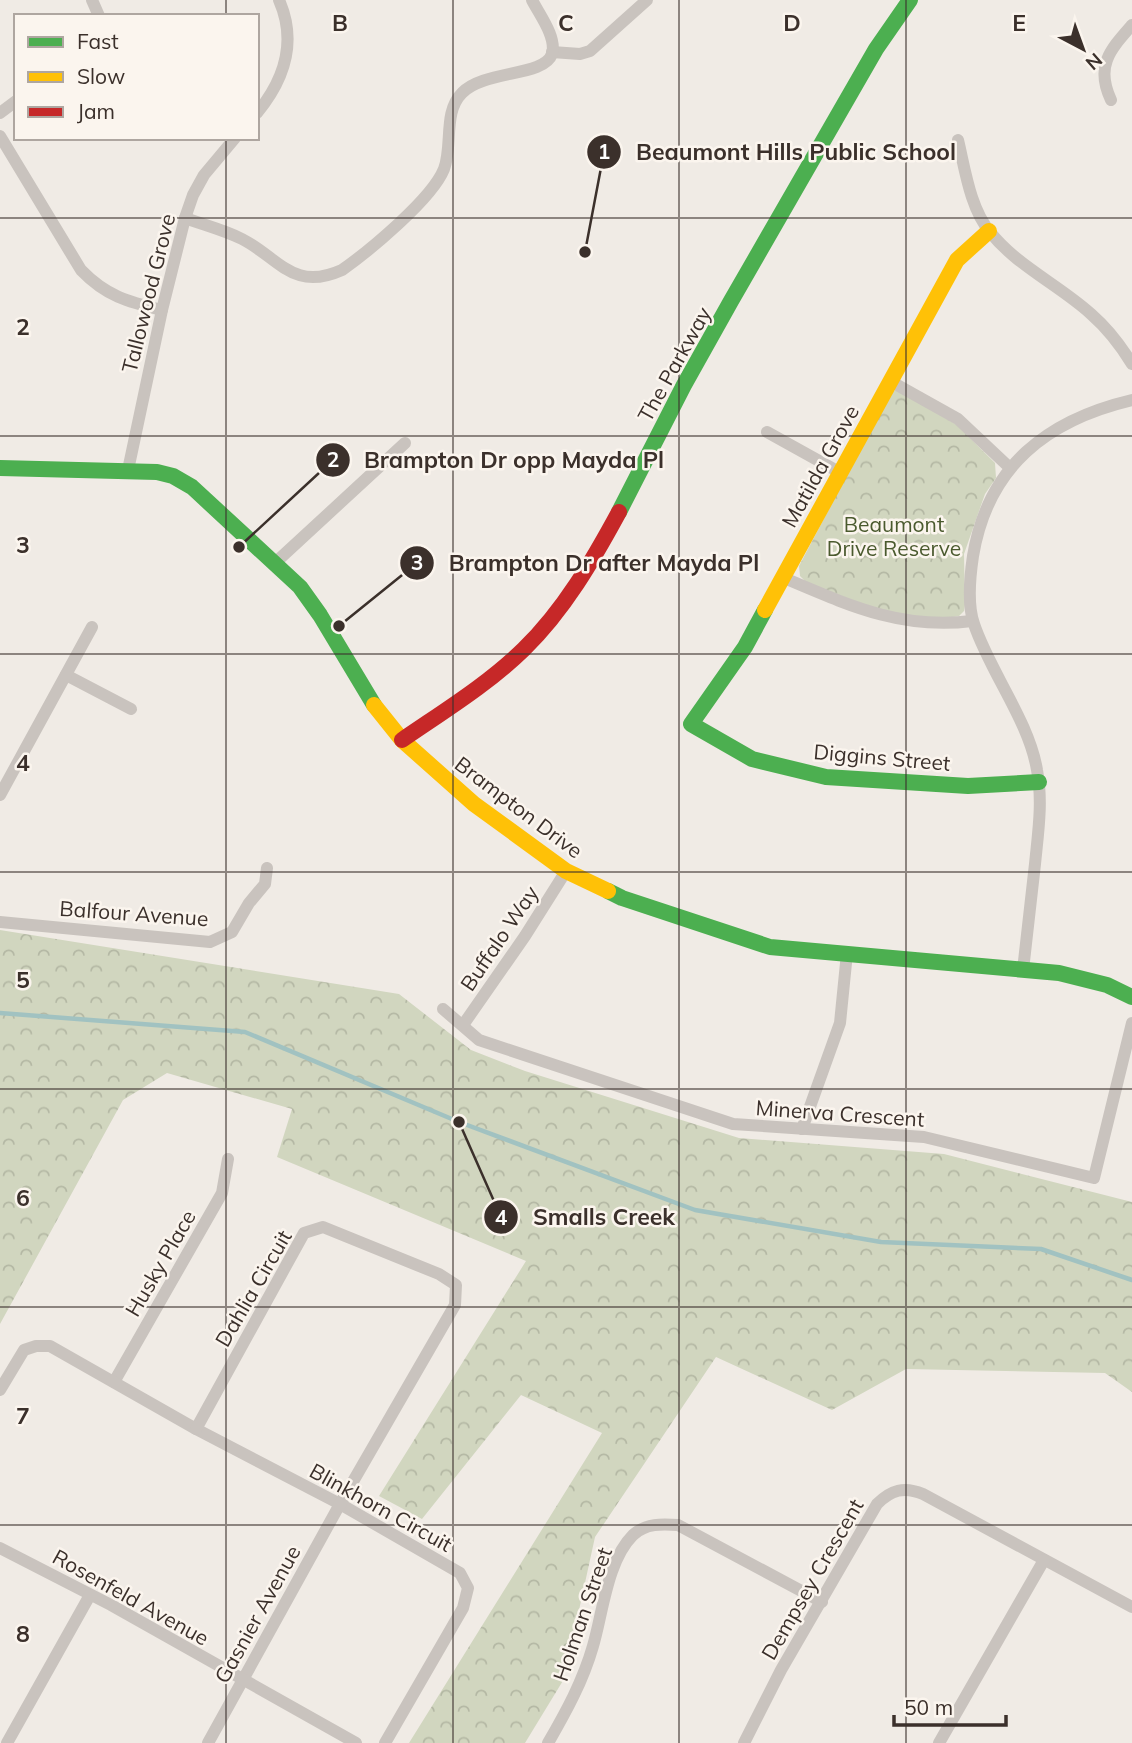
<svg xmlns="http://www.w3.org/2000/svg" width="1132" height="1743" font-family="Mulish,sans-serif">
  <defs>
    <pattern id="forest-crowns" width="20" height="18" patternUnits="userSpaceOnUse" patternTransform="scale(1.75)"><rect width="20" height="18" fill="#d1d6bf"/><path d="M2 6a3 3 0 1 1 6 0M12 15a3 3 0 1 1 6 0" fill="none" stroke="#b4b8a4"/></pattern>
  </defs>
  <rect width="100%" height="100%" fill="#f0ebe5"/>
  <!-- forest -->
  <g fill="url(#forest-crowns)">
    <path d="M898,390L957,425L995,463L996,478L985,494L964,554L965,605L964,611L959,616C909,626 853,600 807,583L800,576L799,566L891,392Z"/>
    <path d="M0,930L399,994L471,1050L525,1071L739,1138L944,1154L1132,1202V1392L1105,1373L906,1369L832,1410L716,1357L595,1537L564,1679L525,1743H409L602,1433L521,1395L422,1519L379,1496L526,1261L277,1157L292,1109L167,1073L123,1100L0,1324Z"/>
  </g>
  <g fill="none" stroke-linecap="round" stroke-linejoin="round">
    <!-- stream -->
    <path stroke="#a1c2c1" stroke-width="4.5" d="M0,1013L245,1032L459,1122L695,1210L881,1242L1041,1249L1132,1280"/>
    <!-- street -->
    <g stroke="#c9c3be" stroke-width="12">
      <path d="M92,0L99,16"/>
      <path d="M552,52L580,54L590,51L647,0"/>
      <path d="M1111,100C1095,66 1110,50 1132,25"/>
      <path d="M0,113L16,101"/>
      <path d="M257,113C285,79 297,41 279,0"/>
      <path d="M0,136L81,270C106,296 128,302 162,310"/>
      <path d="M958,140C965,169 970,208 990,232C1017,266 1059,285 1091,314C1107,328 1121,346 1132,364"/>
      <path d="M185,218C204,225 224,230 242,239C279,258 293,292 342,270C369,251 432,199 444,169C453,145 443,112 462,93C484,70 544,77 552,54C557,37 539,14 532,0"/>
      <path d="M890,381L958,419L1009,467"/>
      <path d="M767,432L839,472"/>
      <path d="M128,470L162,310L185,218L193,195L204,175L235,138"/>
      <path d="M276,562L405,443"/>
      <path d="M784,578C848,605 901,630 972,621"/>
      <path d="M66,675L131,709"/>
      <path d="M0,795L92,627"/>
      <path d="M0,922L210,942L232,932L249,903L265,884L267,868"/>
      <path d="M1023,970C1027,935 1031,900 1035,864C1038,833 1043,802 1037,770C1029,721 990,672 974,624C967,604 970,576 973,556C988,466 1047,420 1132,400"/>
      <path d="M443,1009L479,1040L733,1124L924,1137L1094,1178L1132,1023"/>
      <path d="M463,1025L525,936L566,871"/>
      <path d="M802,1129L840,1023L847,953"/>
      <path d="M114,1382L222,1193L228,1159"/>
      <path d="M0,1390L24,1350L36,1346H50L196,1429L340,1504L460,1573L468,1588L463,1608L385,1743"/>
      <path d="M196,1429L304,1233L323,1227L439,1274L456,1285L455,1305L340,1504L208,1743"/>
      <path d="M0,1548L111,1605L356,1743"/>
      <path d="M7,1743L90,1595"/>
      <path d="M548,1743C566,1712 583,1681 593,1646C603,1612 607,1561 633,1535C646,1523 662,1524 678,1525L822,1602"/>
      <path d="M744,1743L781,1670L877,1504C891,1490 904,1486 923,1494L1132,1607"/>
      <path d="M939,1743L1044,1560"/>
    </g>
    <!-- fast -->
    <g stroke="#4caf50" stroke-width="16">
      <path d="M0,468L157,472L173,476L192,487L300,587L320,615L374,705"/>
      <path d="M619,512L684,385L731,301L876,49L910,0"/>
      <path d="M765,610L745,647L691,724L752,759L826,777L968,786L1039,782"/>
      <path d="M608,891L622,898L770,947L1059,973L1107,985L1132,997"/>
    </g>
    <!-- slow -->
    <g stroke="#ffc107" stroke-width="16">
      <path d="M765,610L957,260L989,231"/>
      <path d="M374,705L402,740L474,804L566,871L608,891"/>
    </g>
    <!-- jam -->
    <path stroke="#c62828" stroke-width="16" d="M402,740C444,711 487,685 524,649C564,610 593,560 619,512"/>
  </g>
  <!-- grid -->
  <path fill="none" stroke="#3b302b" stroke-width="2" stroke-opacity="0.55" d="M226,0V16M453,0V1743M679,0V1743M906,0V1743M226,138V1743M0,218H1132M0,436H1132M0,654H1132M0,872H1132M0,1089H1132M0,1307H1132M0,1525H1132"/>
  <g text-anchor="middle" dominant-baseline="central" stroke-width="5" stroke-linejoin="round" paint-order="stroke">
    <!-- street labels -->
    <g font-size="21" fill="#3b302b" stroke="#fbf5ee">
      <text transform="translate(148 293) rotate(-76)">Tallowood Grove</text>
      <text transform="translate(674 364) rotate(-61)">The Parkway</text>
      <text transform="translate(820 466) rotate(-61)">Matilda Grove</text>
      <text transform="translate(882 757) rotate(5)">Diggins Street</text>
      <text transform="translate(519 807) rotate(37)">Brampton Drive</text>
      <text transform="translate(134 913) rotate(4)">Balfour Avenue</text>
      <text transform="translate(499 938) rotate(-56)">Buffalo Way</text>
      <text transform="translate(840 1113) rotate(4)">Minerva Crescent</text>
      <text transform="translate(160 1263) rotate(-60)">Husky Place</text>
      <text transform="translate(253 1288) rotate(-60)">Dahlia Circuit</text>
      <text transform="translate(381 1507) rotate(29)">Blinkhorn Circuit</text>
      <text transform="translate(812 1579) rotate(-60)">Dempsey Crescent</text>
      <text transform="translate(131 1597) rotate(29)">Rosenfeld Avenue</text>
      <text transform="translate(257 1614) rotate(-61)">Gasnier Avenue</text>
      <text transform="translate(582 1614) rotate(-71)">Holman Street</text>
    </g>
    <!-- park labels -->
    <g font-size="21" fill="#4a5a2e" stroke="#fbf5ee">
      <text x="894" y="524">Beaumont<tspan x="894" dy="24">Drive Reserve</tspan></text>
    </g>
  </g>
  <g font-size="23" text-anchor="middle" font-weight="bold" fill="#3b302b" stroke="#fbf5ee" stroke-width="5" stroke-linejoin="round" paint-order="stroke">
    <text x="340" y="31">B</text>
    <text x="566" y="31">C</text>
    <text x="792" y="31">D</text>
    <text x="1019" y="31">E</text>
    <text x="23" y="335">2</text>
    <text x="23" y="553">3</text>
    <text x="23" y="771">4</text>
    <text x="23" y="988">5</text>
    <text x="23" y="1206">6</text>
    <text x="23" y="1424">7</text>
    <text x="23" y="1642">8</text>
  </g>
  <!-- callouts -->
  <path fill="none" stroke="#3b302b" stroke-width="2.5" d="M585 252L604 152M239 547L333 460M339 626L417 563M459 1122L501 1217"/>
  <g fill="#3b302b" stroke="#fbf5ee" stroke-width="2.5">
    <circle cx="585" cy="252" r="7"/>
    <circle cx="239" cy="547" r="7"/>
    <circle cx="339" cy="626" r="7"/>
    <circle cx="459" cy="1122" r="7"/>
    <circle cx="604" cy="152" r="18"/>
    <circle cx="333" cy="460" r="18"/>
    <circle cx="417" cy="563" r="18"/>
    <circle cx="501" cy="1217" r="18"/>
  </g>
  <g font-size="21" text-anchor="middle" font-weight="bold" fill="#fff">
    <text x="604" y="159">1</text>
    <text x="333" y="467">2</text>
    <text x="417" y="570">3</text>
    <text x="501" y="1225">4</text>
  </g>
  <g font-size="23" text-anchor="middle" font-weight="bold" fill="#3b302b" stroke="#fbf5ee" stroke-width="5" stroke-linejoin="round" paint-order="stroke">
    <text x="796" y="160">Beaumont Hills Public School</text>
    <text x="514" y="468">Brampton Dr opp Mayda Pl</text>
    <text x="604" y="571">Brampton Dr after Mayda Pl</text>
    <text x="604" y="1225">Smalls Creek</text>
  </g>
  <!-- legend -->
  <rect x="14" y="14" width="245" height="126" fill="#fbf5ee" stroke="#aea6a0" stroke-width="2"/>
  <rect x="28" y="37" width="35" height="10" fill="#4caf50" stroke="#aea6a0" stroke-width="2"/>
  <text x="77" y="49" font-size="21" fill="#3b302b">Fast</text>
  <rect x="28" y="72" width="35" height="10" fill="#ffc107" stroke="#aea6a0" stroke-width="2"/>
  <text x="77" y="84" font-size="21" fill="#3b302b">Slow</text>
  <rect x="28" y="107" width="35" height="10" fill="#c62828" stroke="#aea6a0" stroke-width="2"/>
  <text x="77" y="119" font-size="21" fill="#3b302b">Jam</text>
  <!-- north arrow -->
  <g transform="translate(1083 49) rotate(139)" stroke="#fbf5ee" stroke-width="5" paint-order="stroke">
  <path d="M0-5L12 26L0 18L-12 26Z" fill="#3b302b"/>
  <text y="-10" font-size="19" font-weight="bold" text-anchor="middle" fill="#3b302b">N</text>
  </g>
  <!-- scale -->
  <path d="M894 1715v10h112v-10" fill="none" stroke="#3b302b" stroke-width="3.5"/>
  <text x="904" y="1715" font-size="21" fill="#3b302b" stroke="#fbf5ee" stroke-width="5" paint-order="stroke">50 m</text>
</svg>
